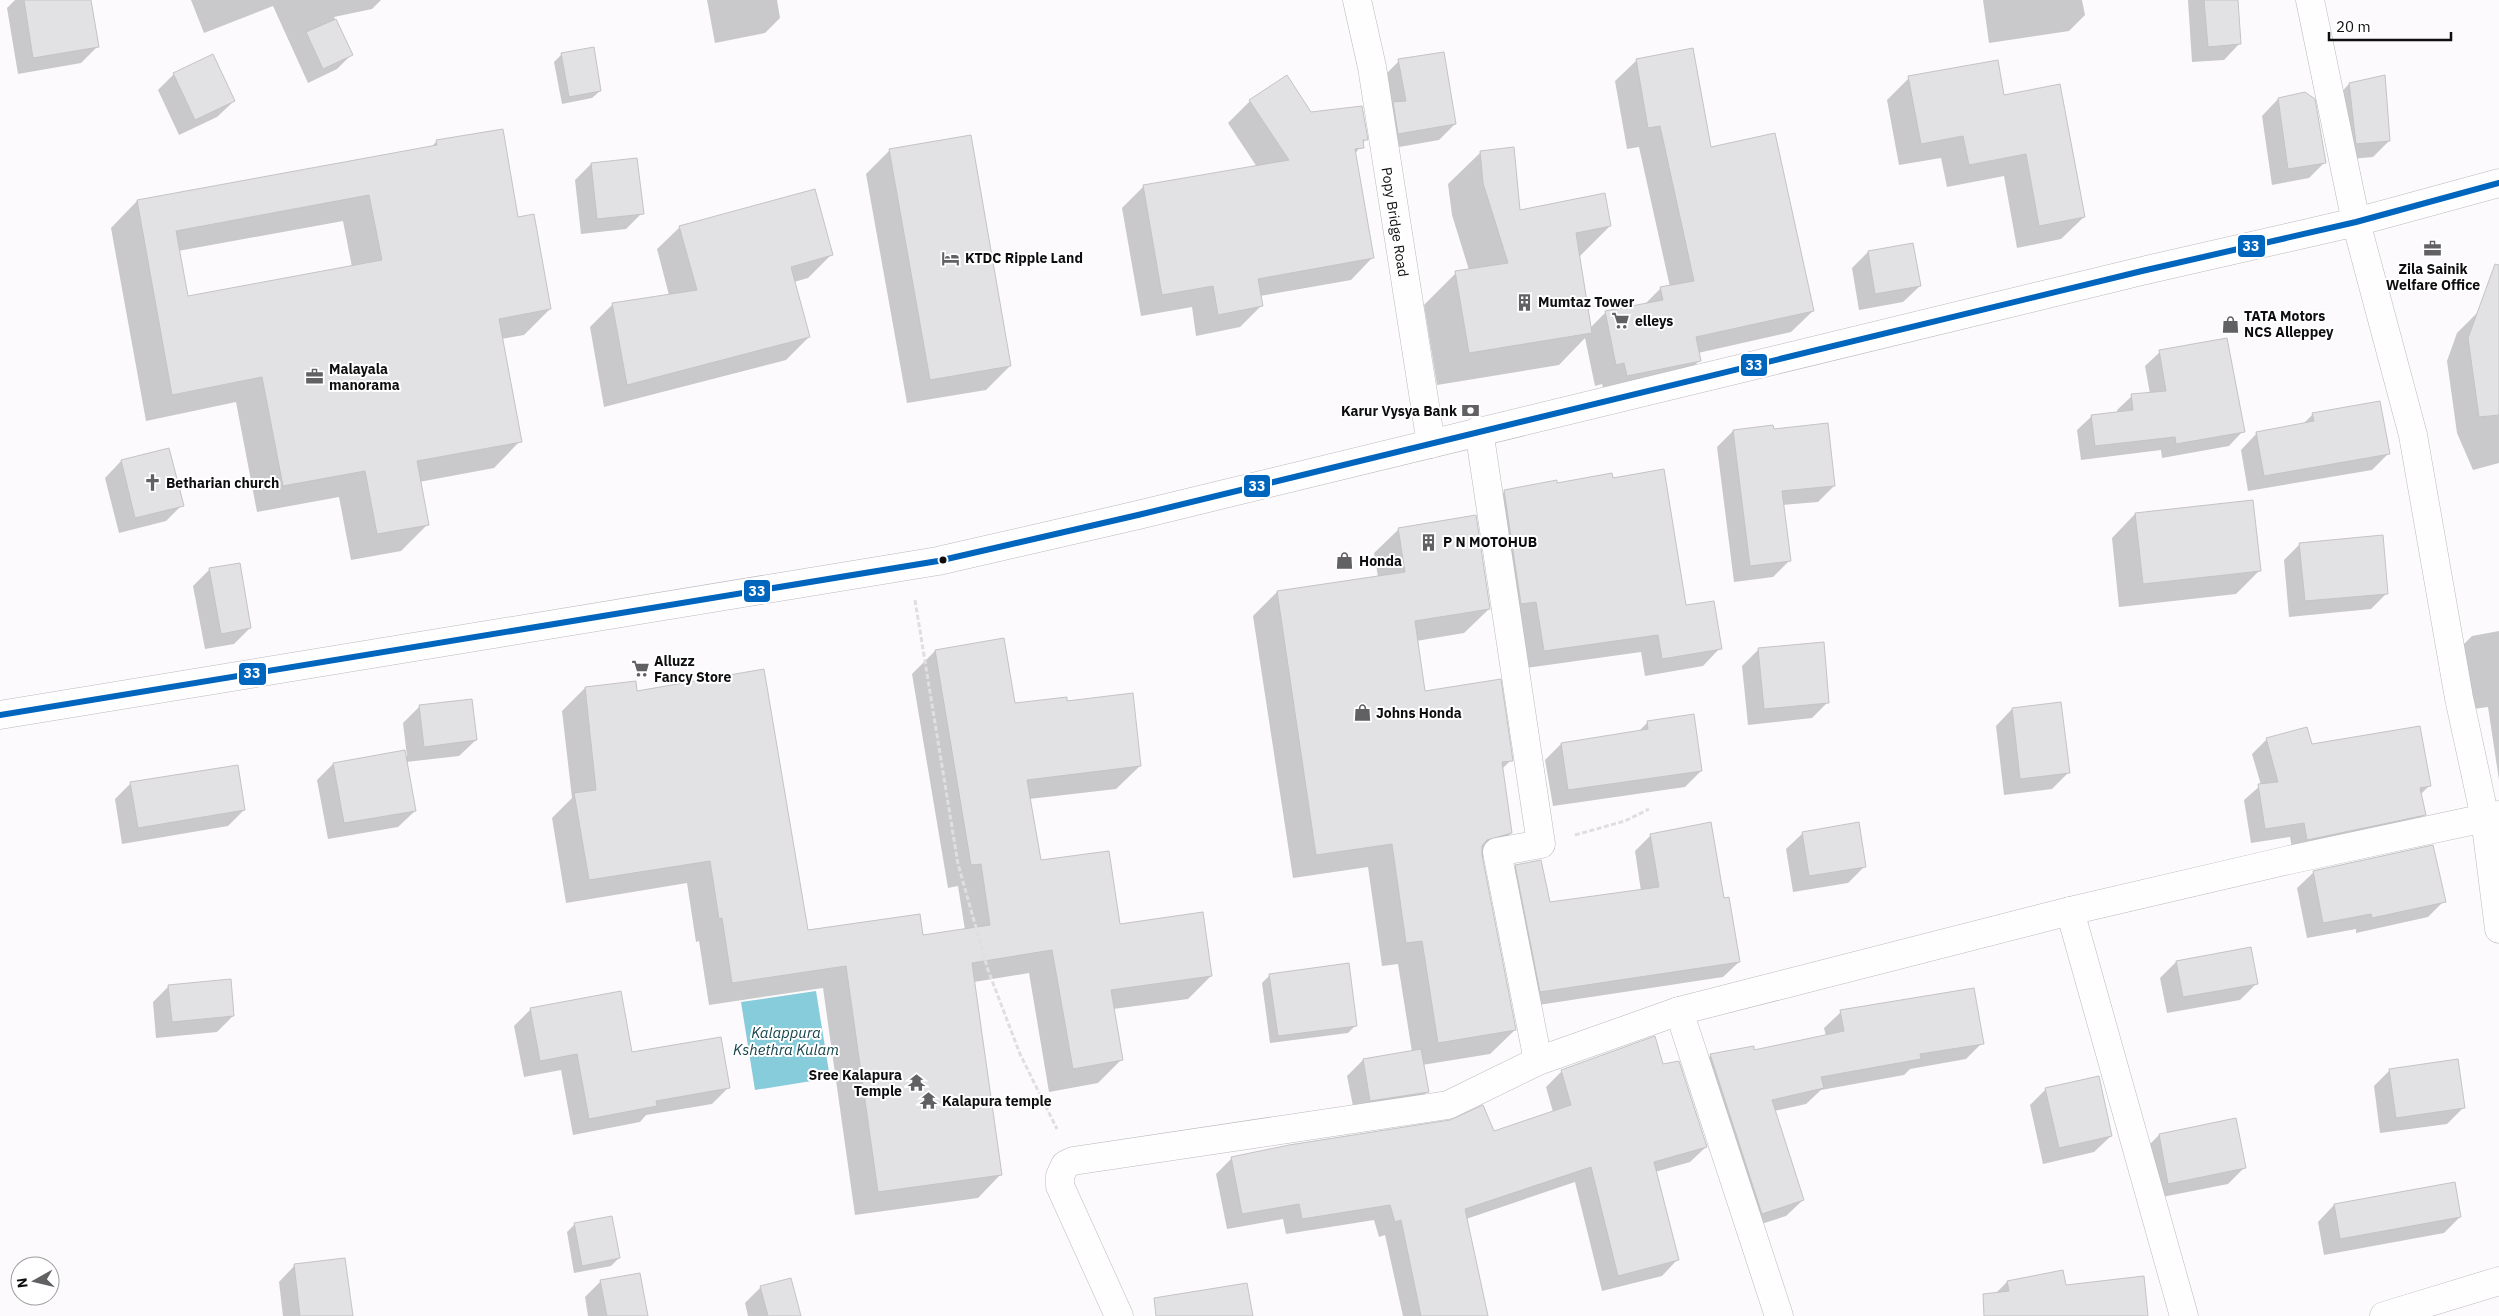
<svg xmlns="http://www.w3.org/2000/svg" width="2499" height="1316" font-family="'IBM Plex Sans',sans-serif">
  <rect width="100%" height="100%" fill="#fcfafd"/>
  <!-- water -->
  <path fill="#87ccda" d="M816,991L830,1078L755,1090L741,1002Z"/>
  <!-- shadow -->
  <g fill="#0003" fill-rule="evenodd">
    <path d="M15,0H90L97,47L81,63L18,74L7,8Z"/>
    <path d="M191,0H381L372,9L334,17L352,54L337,69L308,83L273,6L204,33Z"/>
    <path d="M707,0H777L780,18L765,33L715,43Z"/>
    <path d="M1983,0H2082L2085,15L2069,31L1989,43Z"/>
    <path d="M2188,0H2236L2240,43L2224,60L2192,62Z"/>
    <path d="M562,54L600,91L592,98L562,104L554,62Z"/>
    <path d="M1637,60L1710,149L1813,311L1791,332L1698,353L1700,360L1678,382L1606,397L1602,384L1595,386L1585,338L1559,365L1437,385L1424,305L1456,273L1469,270L1452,215L1448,184L1481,152L1519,211L1610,226L1578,258L1590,328L1606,312L1644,305L1661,288L1670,287L1639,147L1627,149L1615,81Z"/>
    <path d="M1399,61L1455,124L1439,140L1382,150L1383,77Z"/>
    <path d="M174,74L234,101L217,117L179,135L158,90Z"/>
    <path d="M2383,77L2389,141L2373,157L2340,160L2333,101L2349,84Z"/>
    <path d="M1909,78L2003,96L2084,217L2061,239L2017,248L2004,176L1947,187L1941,158L1899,165L1887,100Z"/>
    <path d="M2278,99L2325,162L2309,178L2272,185L2262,116Z"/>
    <path d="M1250,101L1311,113L1366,139L1355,154L1372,258L1351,280L1260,296L1262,305L1240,327L1196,336L1192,307L1141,316L1122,208L1144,186L1257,167L1228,123Z"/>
    <path d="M437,141L550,309L524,335L501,339L520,441L494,468L419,482L428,524L401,551L351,560L339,497L257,512L236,402L146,421L111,228L137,201L431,147ZM343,221L352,267L187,297L178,251Z"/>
    <path d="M890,150L1010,366L986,390L907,403L866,174Z"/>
    <path d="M591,164L642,213L626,229L581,234L575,180Z"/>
    <path d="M680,227L831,255L808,278L794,282L809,337L786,360L604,407L590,327L613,304L669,295L657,249Z"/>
    <path d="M1868,252L1920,286L1903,302L1859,310L1852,268Z"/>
    <path d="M2499,308V463L2473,470L2457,433L2447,361L2457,333L2479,311Z"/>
    <path d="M2160,352L2243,431L2229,446L2162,458L2161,450L2081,460L2077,430L2092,416L2118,413L2117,410L2132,396L2150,394L2145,366Z"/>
    <path d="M2313,414L2388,454L2372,470L2248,491L2241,450L2257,433L2302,425Z"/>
    <path d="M1772,426L1773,430L1834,486L1818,502L1782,505L1789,561L1773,577L1734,582L1717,447L1733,431Z"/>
    <path d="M168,450L182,505L166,521L119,533L105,478L121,461Z"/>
    <path d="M1556,484L1685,607L1720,648L1703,666L1645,676L1641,652L1526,668L1487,509L1504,492Z"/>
    <path d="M2135,514L2260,570L2236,594L2119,607L2112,538Z"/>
    <path d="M1399,529L1489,609L1464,633L1416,641L1424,692L1511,760L1502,769L1511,833L1487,857L1481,859L1515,1030L1490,1054L1422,1065L1427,1092L1411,1108L1355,1116L1347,1076L1363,1060L1412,1052L1398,964L1382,966L1368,867L1293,878L1253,616L1277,592L1378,577L1374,553Z"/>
    <path d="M2300,544L2387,593L2371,609L2289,617L2284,560Z"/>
    <path d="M209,570L250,628L234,644L205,649L193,586Z"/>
    <path d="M2499,631V780L2488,707L2466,710L2456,652L2472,636Z"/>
    <path d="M1003,639L1014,705L1066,702L1140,766L1116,789L1029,799L1040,862L1119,926L1211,976L1188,999L1113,1009L1122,1059L1098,1083L1049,1092L1029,973L974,982L1001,1174L978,1198L855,1215L823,988L709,1005L699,941L696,942L687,883L566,903L552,818L572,798L562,711L585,688L636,692L807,931L922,936L965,930L958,886L948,888L912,674L935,651Z"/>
    <path d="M1758,650L1828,702L1812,718L1748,725L1742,666Z"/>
    <path d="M419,707L476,740L459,756L406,762L415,811L398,827L328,839L317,780L333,764L407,756L403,723Z"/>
    <path d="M2012,709L2068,773L2052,789L2004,795L1996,726Z"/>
    <path d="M1648,722L1701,771L1685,787L1553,806L1545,760L1561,744L1638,732Z"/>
    <path d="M2267,739L2311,745L2429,786L2420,795L2425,814L2410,829L2293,854L2290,837L2251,843L2244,800L2261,785L2252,754Z"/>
    <path d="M131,783L244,810L228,826L122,844L115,799Z"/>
    <path d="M1803,833L1864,867L1848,883L1793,892L1786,849Z"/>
    <path d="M1651,835L1723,900L1739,962L1723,977L1525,1007L1500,881L1516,866L1549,904L1641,891L1635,851Z"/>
    <path d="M2314,872L2444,901L2428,917L2356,933V929L2307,938L2297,888Z"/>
    <path d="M2176,962L2256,984L2240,1000L2167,1013L2160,978Z"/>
    <path d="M1270,975L1356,1025L1348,1033L1270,1043L1262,983Z"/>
    <path d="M169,986L233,1016L217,1032L156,1038L153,1002Z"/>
    <path d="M620,992L631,1053L728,1088L712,1104L646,1115L640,1122L573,1135L561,1070L524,1077L514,1026L530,1010Z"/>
    <path d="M1841,1012L1982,1043L1966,1059L1910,1069L1904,1075L1821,1090L1806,1104L1774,1111L1803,1200L1786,1216L1746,1229L1694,1072L1710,1056L1753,1047L1754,1052L1826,1036L1824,1028Z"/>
    <path d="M1662,1065L1706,1147L1690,1162L1655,1172L1677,1260L1662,1276L1602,1291L1575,1182L1466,1219L1484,1316H1403L1385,1235L1379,1237L1374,1220L1286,1234L1283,1219L1227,1229L1216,1174L1232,1158L1493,1132L1553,1112L1546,1087L1562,1071Z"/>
    <path d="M2390,1070L2463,1108L2447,1124L2380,1133L2374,1086Z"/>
    <path d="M2046,1089L2111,1136L2094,1152L2043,1164L2030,1105Z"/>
    <path d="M2159,1135L2245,1167L2228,1184L2152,1199L2143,1151Z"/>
    <path d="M2454,1183L2460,1217L2444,1233L2324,1255L2318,1222L2334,1205Z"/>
    <path d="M575,1224L619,1258L611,1266L574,1273L567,1232Z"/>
    <path d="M295,1265L351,1316H283L279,1282Z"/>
    <path d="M601,1281L647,1316H588L585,1297Z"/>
    <path d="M2007,1282L2065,1286L2147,1316H1995L1991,1298Z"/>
    <path d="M761,1287L800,1316H748L745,1303Z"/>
  </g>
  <!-- building -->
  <g fill="#e2e1e3" stroke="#c5c3c5" fill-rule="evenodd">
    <path d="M24,0H91L99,47L33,58Z"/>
    <path d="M2204,0H2238L2241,44L2208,47Z"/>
    <path d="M336,19L353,55L323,69L306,32Z"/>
    <path d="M594,47L601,91L569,97L561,53Z"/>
    <path d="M1693,48L1711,147L1775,133L1814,311L1696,337L1701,361L1627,376L1624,363L1616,365L1605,311L1663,300L1660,287L1694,281L1660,126L1648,128L1636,59Z"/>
    <path d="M1444,52L1456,124L1398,134L1393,102L1406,101L1398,59Z"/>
    <path d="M213,54L235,101L195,120L173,73Z"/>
    <path d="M1998,60L2004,95L2060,84L2085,217L2039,226L2026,154L1969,165L1963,136L1921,144L1908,76Z"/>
    <path d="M1287,75L1311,112L1362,106L1368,140H1363L1364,148L1355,149L1374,258L1258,279L1263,306L1218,315L1213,286L1162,295L1143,185L1289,160L1249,100Z"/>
    <path d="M2385,75L2390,141L2356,144L2349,83Z"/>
    <path d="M2305,92L2315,99L2326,163L2288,169L2278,98Z"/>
    <path d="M503,129L518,217L534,214L551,309L499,319L522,442L417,461L429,525L377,534L365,471L283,486L262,377L172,395L137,200L437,145L436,140ZM369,195L382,260L188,296L176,231Z"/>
    <path d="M971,135L1011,366L930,380L889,149Z"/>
    <path d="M1514,147L1520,210L1605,193L1611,226L1576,233L1592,333L1469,353L1455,271L1508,263L1483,183L1480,151Z"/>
    <path d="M637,158L644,214L597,219L591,163Z"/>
    <path d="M815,189L833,255L791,267L810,337L627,385L612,303L697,290L679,226Z"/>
    <path d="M1913,243L1921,286L1875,294L1868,251Z"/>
    <path d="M2495,264L2499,265V415L2479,417L2468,338Z"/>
    <path d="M2227,338L2245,432L2176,444L2175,437L2095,446L2091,415L2133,410L2131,394L2166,391L2159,350Z"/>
    <path d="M2380,401L2390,454L2264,476L2256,432L2314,421L2312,413Z"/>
    <path d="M1828,423L1835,486L1782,491L1791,561L1750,566L1733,430L1773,425L1774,429Z"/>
    <path d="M169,448L184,506L135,518L121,460Z"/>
    <path d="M1664,469L1686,605L1714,601L1722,649L1662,659L1658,635L1544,651L1536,602L1521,604L1504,490L1557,480V483L1612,473L1613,478Z"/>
    <path d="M2253,500L2261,571L2143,584L2135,513Z"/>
    <path d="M1476,515L1490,609L1415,621L1425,691L1501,679L1513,761L1502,762L1512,833L1487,840L1482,846V855L1516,1030L1438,1043L1422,941L1406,943L1392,844L1316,855L1277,591L1405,572L1398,528Z"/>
    <path d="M2383,535L2388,594L2305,601L2299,543Z"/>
    <path d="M240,563L251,628L221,634L209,568Z"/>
    <path d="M1004,638L1015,703L1067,697V701L1133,693L1141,766L1027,780L1041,860L1109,851L1120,924L1203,912L1212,976L1111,990L1123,1060L1073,1069L1052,950L972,963L1002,1175L878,1192L846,966L732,983L722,918L719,919L710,861L589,880L574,793L596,790L585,687L636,681L637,691L764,669L808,930L920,914L923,935L990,925L981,864L971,865L935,650Z"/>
    <path d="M1824,642L1829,703L1764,709L1758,648Z"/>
    <path d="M472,699L477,740L424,747L419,705Z"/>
    <path d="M2061,702L2070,773L2020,779L2012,708Z"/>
    <path d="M1694,714L1702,771L1568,790L1561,743L1648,729L1647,721Z"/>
    <path d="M2420,726L2431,786L2420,788L2426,815L2307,840L2304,823L2265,829L2258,784L2278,782L2266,738L2307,727L2312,744Z"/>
    <path d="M405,750L416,811L344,823L333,763Z"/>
    <path d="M238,765L245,810L138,828L130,782Z"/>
    <path d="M1711,822L1724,898L1729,897L1740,962L1540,992L1515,865L1541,860L1550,902L1659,887L1650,834Z"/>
    <path d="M1859,822L1866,867L1809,876L1802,832Z"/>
    <path d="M2433,845L2446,902L2372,918L2371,914L2323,923L2313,871Z"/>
    <path d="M2251,947L2258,984L2183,997L2176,961Z"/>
    <path d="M1349,963L1357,1026L1278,1036L1269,974Z"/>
    <path d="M231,979L234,1016L172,1022L168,985Z"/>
    <path d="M1974,988L1984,1044L1920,1054L1921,1059L1821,1077L1824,1088L1772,1100L1804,1200L1762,1214L1710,1054L1754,1046V1050L1844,1031L1840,1010Z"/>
    <path d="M621,991L632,1052L721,1037L730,1088L656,1101L657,1106L589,1119L577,1054L540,1061L530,1008Z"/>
    <path d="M1655,1036L1663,1064L1679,1061L1707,1147L1654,1162L1679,1260L1618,1276L1591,1167L1465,1209L1488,1316H1421L1401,1220L1395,1222L1390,1205L1302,1219L1299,1204L1242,1214L1231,1157L1289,1145L1450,1120L1483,1105L1494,1131L1571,1105L1561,1070Z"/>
    <path d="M1421,1049L1429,1092L1370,1101L1363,1059Z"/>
    <path d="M2458,1059L2465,1108L2396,1118L2389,1069Z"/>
    <path d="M2099,1076L2112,1136L2059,1148L2045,1088Z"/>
    <path d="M2236,1118L2246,1168L2168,1184L2159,1134Z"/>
    <path d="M2455,1182L2461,1217L2340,1239L2334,1204Z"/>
    <path d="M612,1216L620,1258L582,1266L574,1223Z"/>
    <path d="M345,1258L353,1316H300L294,1264Z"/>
    <path d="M2063,1270L2066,1285L2144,1276L2148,1316H1984L1983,1294L2009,1291L2007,1281Z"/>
    <path d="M640,1273L648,1316H607L600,1280Z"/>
    <path d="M791,1278L801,1316H768L760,1286Z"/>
    <path d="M1247,1283L1253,1316H1156L1154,1298Z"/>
  </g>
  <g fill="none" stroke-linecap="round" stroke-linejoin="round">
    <defs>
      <g id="minor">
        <path d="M1357,0L1372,67L1431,444"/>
        <path d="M2310,0L2356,222L2413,435L2459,698L2485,818L2499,929"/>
        <path d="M1479,430L1541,844L1497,852L1538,1061"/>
        <path d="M2070,911L2184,1316"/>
        <path d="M1679,1011L1779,1316"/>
        <path d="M1119,1316L1060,1186V1176L1065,1165L1073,1161L1448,1105L1538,1061L1679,1011L2070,911L2289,860L2499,815"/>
        <path d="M2384,1316L2499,1281"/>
      </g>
      <path id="major" d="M0,715L938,561L1138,515L2142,271L2356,222L2499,183"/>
    </defs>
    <!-- minor casing -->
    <use href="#minor" stroke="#bbb9bc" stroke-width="29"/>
    <!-- major casing -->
    <use href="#major" stroke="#bbb9bc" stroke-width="29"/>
    <!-- path -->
    <g stroke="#dfdfdf" stroke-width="3" stroke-dasharray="5 2.5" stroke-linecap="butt">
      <path d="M915,600L958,864L988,970L1020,1054L1057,1129"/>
      <path d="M1575,835L1625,821L1649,809"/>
    </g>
    <!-- minor -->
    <use href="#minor" stroke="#fffeff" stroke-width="28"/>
    <!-- major -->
    <use href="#major" stroke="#fffeff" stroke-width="28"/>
    <defs>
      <path id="bus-1" d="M0,715L938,561L1138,515L2142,271L2356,222L2499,183"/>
    </defs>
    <!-- bus-1 casing -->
    <use href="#bus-1" stroke="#fff" stroke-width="10"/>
    <!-- bus-1 -->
    <use href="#bus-1" stroke="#0065bd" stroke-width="6"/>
  </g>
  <!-- icons -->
  <defs>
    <symbol id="office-bare" viewBox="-9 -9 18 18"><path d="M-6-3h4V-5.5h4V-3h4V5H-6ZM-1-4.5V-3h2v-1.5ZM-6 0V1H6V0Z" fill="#616062" stroke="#fff" stroke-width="2.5" paint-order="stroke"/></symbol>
    <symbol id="hotel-bare" viewBox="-9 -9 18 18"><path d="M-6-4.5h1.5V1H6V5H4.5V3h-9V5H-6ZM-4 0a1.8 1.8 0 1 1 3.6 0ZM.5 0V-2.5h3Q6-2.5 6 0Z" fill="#616062" stroke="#fff" stroke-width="2.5" paint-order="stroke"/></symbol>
    <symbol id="building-bare" viewBox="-9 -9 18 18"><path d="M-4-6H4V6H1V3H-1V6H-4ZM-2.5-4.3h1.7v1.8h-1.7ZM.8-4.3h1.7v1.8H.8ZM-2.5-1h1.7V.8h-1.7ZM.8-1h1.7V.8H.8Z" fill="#616062" stroke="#fff" stroke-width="2.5" paint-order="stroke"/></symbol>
    <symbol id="supermarket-bare" viewBox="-9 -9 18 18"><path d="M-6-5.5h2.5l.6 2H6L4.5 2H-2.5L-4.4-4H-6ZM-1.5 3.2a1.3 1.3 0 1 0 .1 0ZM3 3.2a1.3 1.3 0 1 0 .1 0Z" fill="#616062" stroke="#fff" stroke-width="2.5" paint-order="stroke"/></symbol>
    <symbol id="shop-bare" viewBox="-9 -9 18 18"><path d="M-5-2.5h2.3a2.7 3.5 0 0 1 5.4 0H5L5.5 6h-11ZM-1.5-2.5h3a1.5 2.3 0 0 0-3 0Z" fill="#616062" stroke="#fff" stroke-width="2.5" paint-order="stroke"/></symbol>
    <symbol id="bank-bare" viewBox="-9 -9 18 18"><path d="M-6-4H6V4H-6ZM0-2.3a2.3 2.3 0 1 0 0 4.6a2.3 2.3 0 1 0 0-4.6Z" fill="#616062" stroke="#fff" stroke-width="2.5" paint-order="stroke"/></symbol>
    <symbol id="church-bare" viewBox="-9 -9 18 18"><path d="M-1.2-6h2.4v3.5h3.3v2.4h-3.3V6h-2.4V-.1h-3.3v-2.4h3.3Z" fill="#616062" stroke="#fff" stroke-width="2.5" paint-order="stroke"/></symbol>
    <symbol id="temple-bare" viewBox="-9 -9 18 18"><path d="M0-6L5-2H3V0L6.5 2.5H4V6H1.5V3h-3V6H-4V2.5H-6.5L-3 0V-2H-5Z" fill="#616062" stroke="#fff" stroke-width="2.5" paint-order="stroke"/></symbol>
  </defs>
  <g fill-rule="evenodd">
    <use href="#office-bare" x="2420" y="236" width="25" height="25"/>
    <use href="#hotel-bare" x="938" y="246" width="25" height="25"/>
    <use href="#building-bare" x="1512" y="290" width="25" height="25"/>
    <use href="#supermarket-bare" x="1608" y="308" width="25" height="25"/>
    <use href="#shop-bare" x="2218" y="312" width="25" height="25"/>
    <use href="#office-bare" x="302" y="364" width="25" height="25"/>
    <use href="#bank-bare" x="1458" y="398" width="25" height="25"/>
    <use href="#church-bare" x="140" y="470" width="25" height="25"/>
    <use href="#building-bare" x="1416" y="530" width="25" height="25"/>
    <use href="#shop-bare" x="1332" y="548" width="25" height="25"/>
    <use href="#supermarket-bare" x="628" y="656" width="25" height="25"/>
    <use href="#shop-bare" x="1350" y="700" width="25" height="25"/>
    <use href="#temple-bare" x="904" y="1070" width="25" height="25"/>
    <use href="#temple-bare" x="916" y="1088" width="25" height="25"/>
  </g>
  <!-- markers -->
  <circle fill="#0e0d0f" stroke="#fff" stroke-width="2" cx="943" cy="560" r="4.5"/>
  <g text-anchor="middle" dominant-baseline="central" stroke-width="4" stroke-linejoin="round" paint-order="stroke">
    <!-- street labels -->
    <g font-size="14" fill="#0e0d0f" stroke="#fff">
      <text transform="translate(1395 222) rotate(81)">Popy Bridge Road</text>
    </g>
    <!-- poi labels -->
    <g font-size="14" font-weight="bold" fill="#0e0d0f" stroke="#fff" text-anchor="start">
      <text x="965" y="258">KTDC Ripple Land</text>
      <text x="2433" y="269" text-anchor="middle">Zila Sainik<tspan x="2433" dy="16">Welfare Office</tspan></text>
      <text x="1538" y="302">Mumtaz Tower</text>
      <text x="2244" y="316">TATA Motors<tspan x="2244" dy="16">NCS Alleppey</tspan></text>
      <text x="1635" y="321">elleys</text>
      <text x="329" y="369">Malayala<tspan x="329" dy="16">manorama</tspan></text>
      <text x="1457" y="411" text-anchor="end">Karur Vysya Bank</text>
      <text x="166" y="483">Betharian church</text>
      <text x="1443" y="542">P N MOTOHUB</text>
      <text x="1359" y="561">Honda</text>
      <text x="654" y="661">Alluzz<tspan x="654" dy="16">Fancy Store</tspan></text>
      <text x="1376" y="713">Johns Honda</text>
      <text x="902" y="1075" text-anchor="end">Sree Kalapura<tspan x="902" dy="16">Temple</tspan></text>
      <text x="942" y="1101">Kalapura temple</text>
    </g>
    <!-- water labels -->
    <g font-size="15" font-style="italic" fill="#16444c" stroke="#fff">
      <text x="786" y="1032">Kalappura<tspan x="786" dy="17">Kshethra Kulam</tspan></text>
    </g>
  </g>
  <g stroke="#fff" stroke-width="2">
    <rect x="2237" y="234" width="29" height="24" rx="5" fill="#0065bd"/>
    <rect x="1740" y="353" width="28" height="24" rx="5" fill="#0065bd"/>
    <rect x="1243" y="474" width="28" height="24" rx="5" fill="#0065bd"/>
    <rect x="743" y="579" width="28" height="24" rx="5" fill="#0065bd"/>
    <rect x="238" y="662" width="29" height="24" rx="5" fill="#0065bd"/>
  </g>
  <g font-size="14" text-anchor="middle" font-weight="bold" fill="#fff">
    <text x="2251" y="251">33</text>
    <text x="1754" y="370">33</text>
    <text x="1257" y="491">33</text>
    <text x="757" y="596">33</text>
    <text x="252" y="678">33</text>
  </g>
  <!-- north arrow -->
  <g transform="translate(35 1281) rotate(262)"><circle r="24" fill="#ffffff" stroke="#9f9e9f"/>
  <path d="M0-4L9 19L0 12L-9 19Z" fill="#616062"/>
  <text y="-8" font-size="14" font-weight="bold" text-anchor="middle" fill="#0e0d0f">N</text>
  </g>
  <!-- scale -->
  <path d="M2329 32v8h122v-8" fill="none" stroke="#0e0d0f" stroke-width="2.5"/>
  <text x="2336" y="32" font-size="15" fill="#0e0d0f" stroke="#ffffff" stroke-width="4" paint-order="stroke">20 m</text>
</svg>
